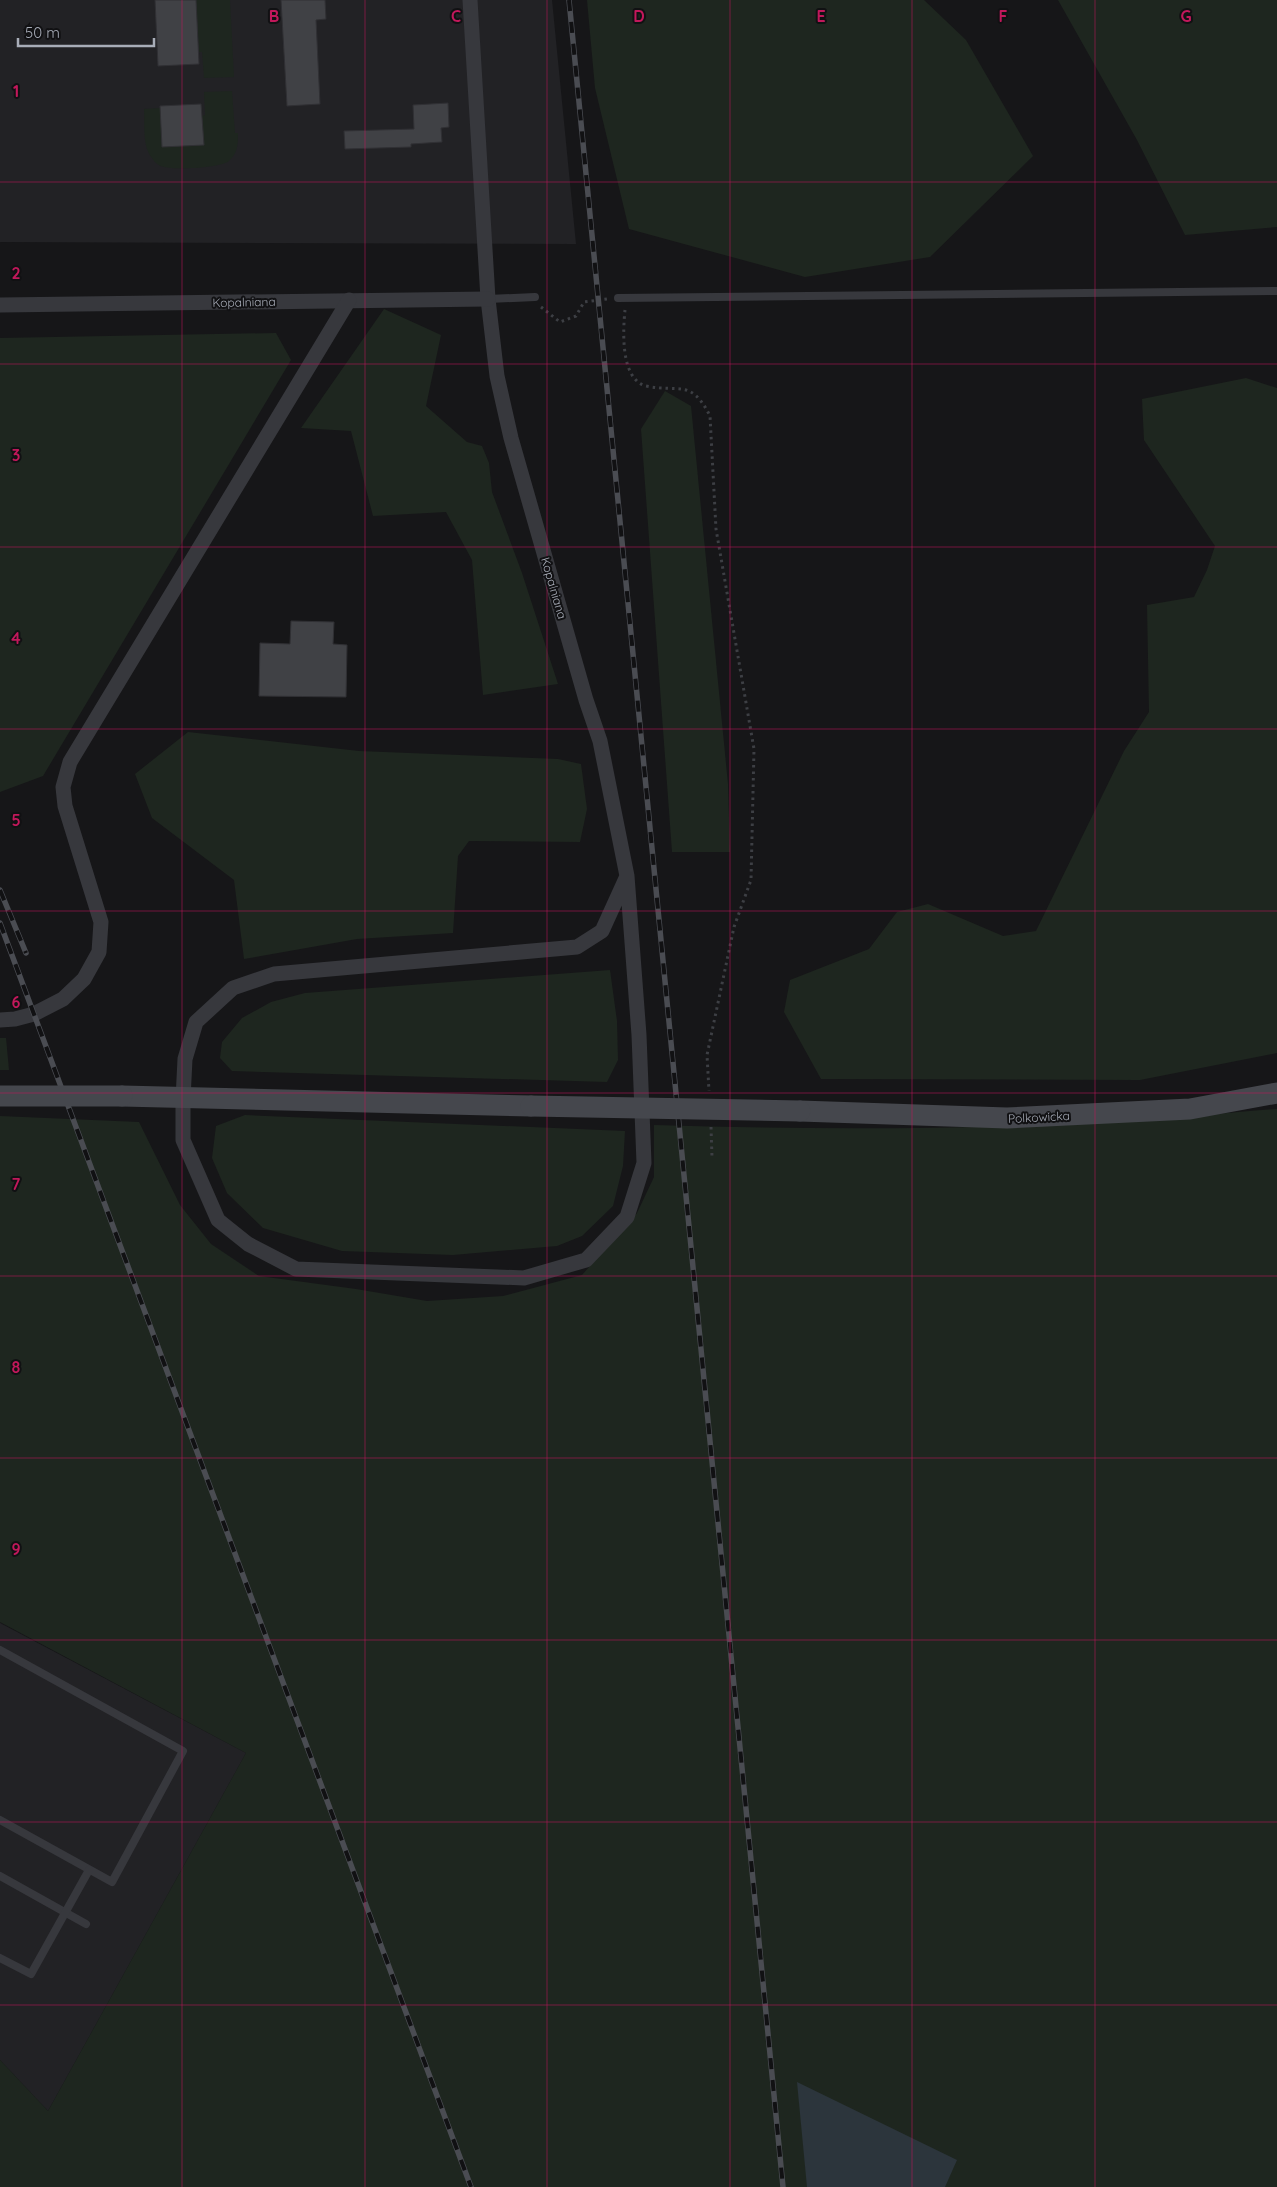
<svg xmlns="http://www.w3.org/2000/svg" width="1277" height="2187" font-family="Quicksand,sans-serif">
  <rect width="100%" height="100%" fill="#161618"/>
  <!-- built -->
  <g fill="#222225">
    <path d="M0,0H552L576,244L0,242Z"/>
    <path d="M0,1623L246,1753L48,2111L0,2060Z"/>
  </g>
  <!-- green -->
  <g fill="#1e261f">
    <path d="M196,0H230L234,77L204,78L202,52H199Z"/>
    <path d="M587,0H924L966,40L1033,156L930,257L805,277L629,229L595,88Z"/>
    <path d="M1058,0H1277V227L1185,235L1137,140Z"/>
    <path d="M232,91L235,133H238C238,144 238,153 229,161C220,168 176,170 164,167C159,166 155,163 152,158C142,146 145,124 144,109L160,108L203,144L202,116L205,115L204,92Z"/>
    <path d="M384,309L441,335L426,406L467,442L482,446L489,463L492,492L522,573L558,684L483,695L472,560L446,512L373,516L351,431L301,428Z"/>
    <path d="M276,333L291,360L43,776L0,792V338Z"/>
    <path d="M1246,378L1277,388V1053L1140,1080L821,1079L784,1012L790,980L869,949L897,912L928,904L1003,936L1036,931L1124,751L1149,712L1147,605L1194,597L1207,570L1215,546L1144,440L1142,399Z"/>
    <path d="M665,391L691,406L728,784L730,852H672L641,429Z"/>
    <path d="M188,732L359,751L558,759L581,764L587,809L580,842L469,841L458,856L453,933L357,939L244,959L234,880L152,818L135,774Z"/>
    <path d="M610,970L617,1021L618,1060L607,1082L232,1071L220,1058L222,1042L242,1018L271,1002L305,993Z"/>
    <path d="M0,1038H6L9,1070H0Z"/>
    <path d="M1277,1109V2187H0V2060L48,2111L246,1753L0,1622V1116L139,1122L180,1205L211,1244L259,1276L356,1289L427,1301L503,1296L582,1275L637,1213L654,1177V1125C815,1130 977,1130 1138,1120C1184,1118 1231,1112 1277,1109Z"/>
    <path d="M245,1115L625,1131L623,1166L613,1206L582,1236L557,1246L453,1255L342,1251L263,1228L227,1193L212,1158L216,1126Z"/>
  </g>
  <!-- water -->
  <path fill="#2c353c" d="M797,2082L957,2160L945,2187H807Z"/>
  <!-- building -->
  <g fill="#404145" stroke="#303034">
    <path d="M155,0H196L199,64L158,66Z"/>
    <path d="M281,0H325L326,19L316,20L320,104L287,106Z"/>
    <path d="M448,103L449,127L441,128L442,142L411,144V147L345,149L344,131L414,129L413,105Z"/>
    <path d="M201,104L204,145L162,147L160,106Z"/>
    <path d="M291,621L334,622L333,644L347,645L346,697L259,696L260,643L290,644Z"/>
  </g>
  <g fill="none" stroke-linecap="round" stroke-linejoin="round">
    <!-- path -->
    <g stroke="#3d3f44" stroke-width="3" stroke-dasharray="2.5 4" stroke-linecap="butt">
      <path d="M541,307L560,322L576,316L584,302L607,299"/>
      <path d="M625,310C623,330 620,379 646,386C679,393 691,378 710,416L716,529L754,749L751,880L734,927L707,1055L709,1091"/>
      <path d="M711,1127L712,1157"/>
    </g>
    <!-- lane -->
    <g stroke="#37383d" stroke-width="8">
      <path d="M618,298L1277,291"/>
      <path d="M488,299L535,297"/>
      <path d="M0,1650L183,1751L112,1882L0,1820"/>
      <path d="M0,1876L86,1924"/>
      <path d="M0,1958L31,1974L89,1870"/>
    </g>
    <!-- street -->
    <g stroke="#37383d" stroke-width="15">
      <path d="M470,0L488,299L497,376L511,438L586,700L600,741L627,876L639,1035L644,1163L627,1217L586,1260L524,1278L296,1269L248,1244L218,1220L183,1140V1099L185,1059L196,1022L233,988L274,974L577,947L602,931L627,876"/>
      <path d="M0,305L488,299"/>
      <path d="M0,1020L15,1019L34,1014L63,999L84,979L99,952L101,922L65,806L63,787L70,762L349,300"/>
    </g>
    <!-- secondary -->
    <g stroke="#45474d" stroke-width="21">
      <path d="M122,1096L531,1106"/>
      <path d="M800,1111L1007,1118L1190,1109L1277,1093"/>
    </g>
    <defs>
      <g id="rail">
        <path d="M569,0L783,2187"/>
        <path d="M0,890L26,953"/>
        <path d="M0,923L471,2187"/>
      </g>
    </defs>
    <!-- rail casing -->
    <use href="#rail" stroke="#4a4c52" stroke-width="5.5"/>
    <!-- rail -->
    <use href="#rail" stroke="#111113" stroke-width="4" stroke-dasharray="11" stroke-linecap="butt"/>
    <!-- secondary-bridge -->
    <g stroke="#45474d" stroke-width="21">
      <path d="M0,1096H122"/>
      <path d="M531,1106L800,1111"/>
    </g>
  </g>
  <!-- grid -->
  <path fill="none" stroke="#c2185b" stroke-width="1" stroke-opacity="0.55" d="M182,0V2187M365,0V2187M547,0V2187M730,0V2187M912,0V2187M1095,0V2187M0,182H1277M0,364H1277M0,547H1277M0,729H1277M0,911H1277M0,1093H1277M0,1276H1277M0,1458H1277M0,1640H1277M0,1822H1277M0,2005H1277"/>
  <g text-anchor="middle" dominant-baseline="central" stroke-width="4" stroke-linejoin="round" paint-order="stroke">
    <!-- street labels -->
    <g font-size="12" fill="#a8adb8" stroke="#111113">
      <text transform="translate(244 302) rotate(-1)">Kopalniana</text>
      <text transform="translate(554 588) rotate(74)">Kopalniana</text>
      <text transform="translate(1039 1117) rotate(-3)">Polkowicka</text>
    </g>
  </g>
  <g font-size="16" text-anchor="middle" font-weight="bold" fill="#c2185b" stroke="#111113" stroke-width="4" stroke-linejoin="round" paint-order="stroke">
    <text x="274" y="22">B</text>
    <text x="456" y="22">C</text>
    <text x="639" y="22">D</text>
    <text x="821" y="22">E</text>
    <text x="1003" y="22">F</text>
    <text x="1186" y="22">G</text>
    <text x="16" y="97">1</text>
    <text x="16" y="279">2</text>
    <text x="16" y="461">3</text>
    <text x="16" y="644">4</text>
    <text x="16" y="826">5</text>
    <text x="16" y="1008">6</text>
    <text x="16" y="1190">7</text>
    <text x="16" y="1373">8</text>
    <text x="16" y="1555">9</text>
  </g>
  <!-- scale -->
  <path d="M18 38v8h136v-8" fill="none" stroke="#a8adb8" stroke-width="2.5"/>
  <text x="25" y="38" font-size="15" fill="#a8adb8" stroke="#111113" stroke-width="4" paint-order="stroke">50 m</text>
</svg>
